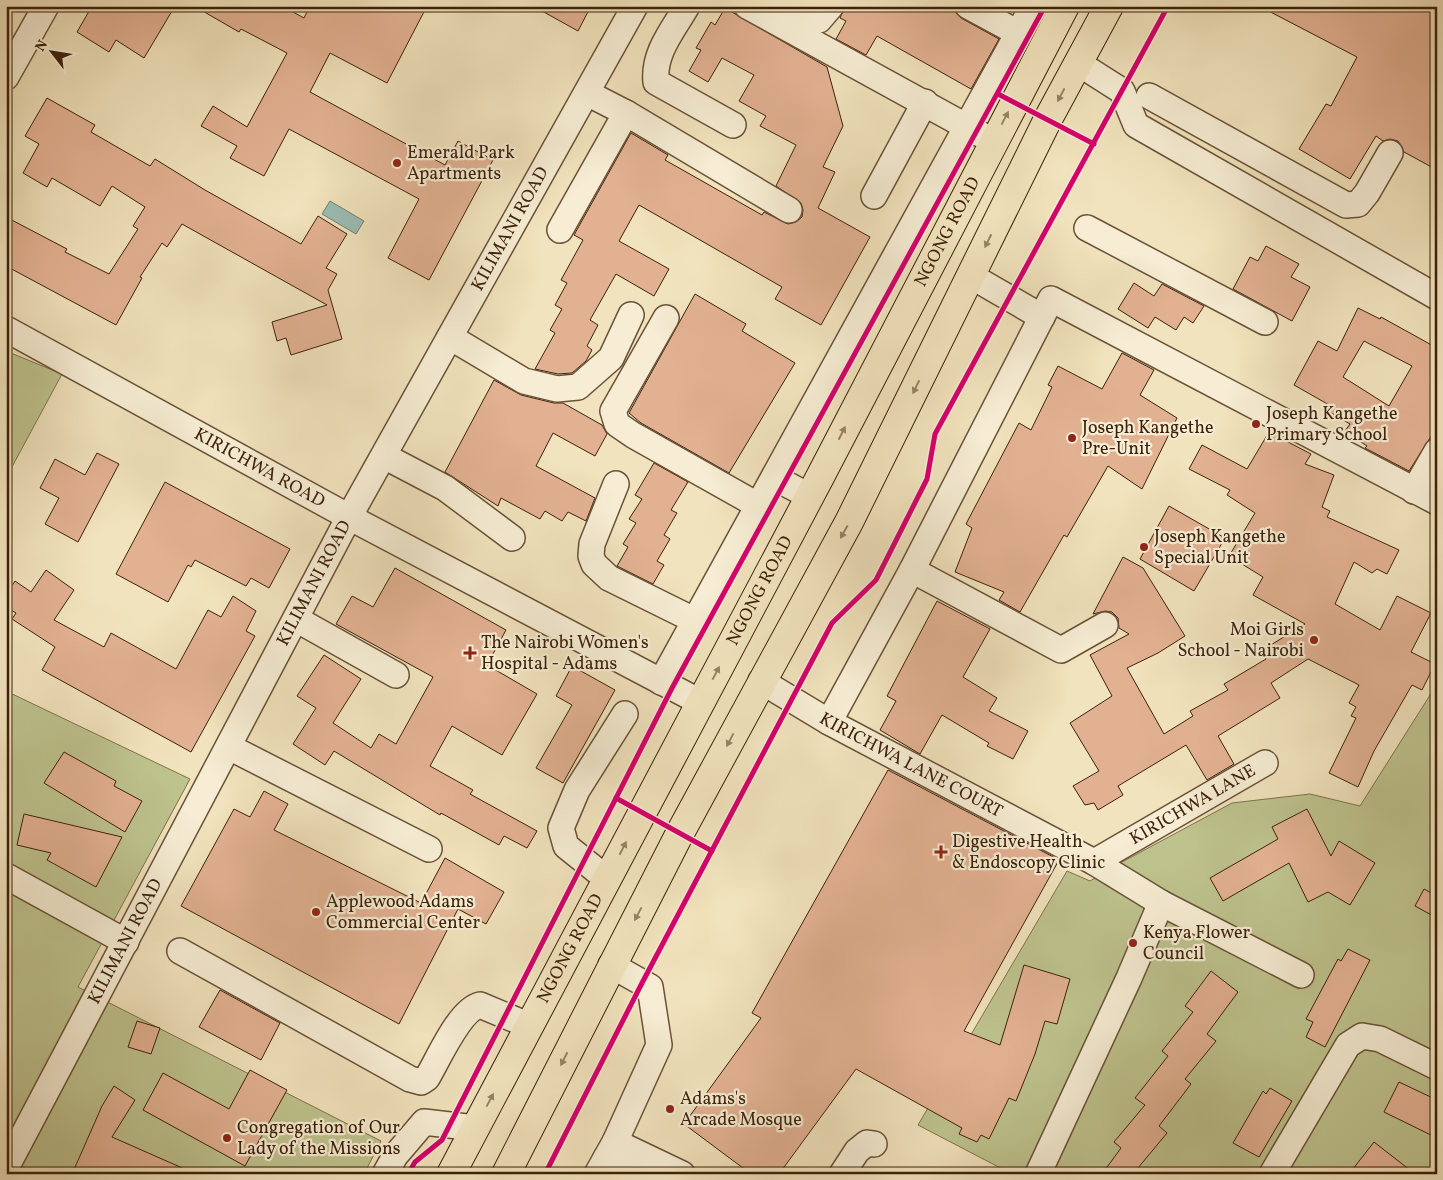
<svg xmlns="http://www.w3.org/2000/svg" width="1443" height="1180" font-family="Vollkorn,serif">
  <rect width="100%" height="100%" fill="#f1e3bd"/>
  <filter id="stains"><feTurbulence type="fractalNoise" baseFrequency=".004" numOctaves="4"/><feColorMatrix values="0 0 0 0 .2 0 0 0 0 .09 0 0 0 0 .02 0 0 0 .5 -.17"/></filter>
  <radialGradient id="worn" r=".72"><stop offset=".6" stop-color="#630" stop-opacity="0"/><stop offset="1" stop-color="#630" stop-opacity=".3"/></radialGradient>
  <!-- green -->
  <g fill="#bec38e" stroke="#7e724c">
    <path d="M6,351L62,374L6,478Z"/>
    <path d="M1437,684V1174H1012L918,1125L1067,871L1090,881L1122,862L1232,803L1310,794L1360,806Z"/>
    <path d="M6,691L190,779L78,987L381,1141L364,1174H6Z"/>
  </g>
  <!-- water -->
  <path fill="#9bbdb6" stroke="#757f71" d="M330,201L364,221L356,234L322,214Z"/>
  <!-- building -->
  <g fill="#e2b192" stroke="#3d210a" fill-rule="evenodd">
    <path d="M92,6H175L144,58L116,40L109,52L77,32Z"/>
    <path d="M194,6H282L304,18L310,6H427L387,83L330,53L310,92L445,165L458,141L493,160L429,280L388,258L419,199L289,129L264,176L230,158L237,146L201,126L213,106L247,127L287,53L241,29L239,32Z"/>
    <path d="M533,6H591L578,31Z"/>
    <path d="M845,6H954L956,13L961,18L999,39L971,89L877,36L866,55L836,39L846,21L840,18Z"/>
    <path d="M1259,6H1437V170L1404,152L1398,141L1390,139L1383,141L1376,136L1350,179L1299,149L1326,104L1331,106L1357,57Z"/>
    <path d="M725,8L827,67L843,126L823,167L835,172L818,208L870,237L821,325L775,299L782,287L639,205L619,241L669,269L654,296L616,274L590,320L598,325L587,346L592,350L586,361L572,373L558,374L535,369L555,333L550,330L562,309L555,305L567,283L561,280L583,240L574,235L631,133L668,155L665,160L762,215L764,212L788,224L796,222L802,217L803,210L801,203L776,186L796,145L760,126L766,116L739,101L754,75L722,58L708,82L689,71L701,50L696,48L711,22L715,25Z"/>
    <path d="M47,98L95,125L91,132L150,166L155,159L205,190L301,244L318,216L347,234L326,268L337,274L328,290L342,339L291,355L286,338L277,341L272,322L327,305L182,224L167,247L162,243L140,277L142,278L116,325L6,266V217L67,249L65,252L109,274L138,229L133,226L145,207L112,186L100,206L52,178L47,187L23,173L39,144L25,136Z"/>
    <path d="M1266,246L1299,264L1291,277L1310,287L1292,321L1233,289L1250,257L1258,261Z"/>
    <path d="M1134,283L1154,296L1162,284L1204,306L1193,323L1184,317L1176,330L1155,317L1148,328L1118,309Z"/>
    <path d="M695,294L746,324L742,331L795,363L729,473L641,423L629,413Z"/>
    <path d="M1358,308L1380,319L1381,317L1437,348V427L1409,471L1365,448L1367,446L1345,431L1350,424L1328,411L1331,406L1294,385L1318,341L1337,351ZM1364,341L1412,366L1389,406L1343,377Z"/>
    <path d="M1122,353L1154,370L1140,395L1177,418L1142,489L1108,466L1067,537L1064,535L1020,612L999,600L1004,592L955,572L972,528L966,524L1019,423L1031,430L1052,387L1048,385L1058,366L1102,389Z"/>
    <path d="M494,380L521,395L554,403H563L602,425L607,434L595,456L553,433L536,466L595,498L586,521L568,512L562,521L545,511L540,519L501,498L498,506L445,472Z"/>
    <path d="M1269,432L1311,454L1305,464L1334,475L1322,507L1330,511L1327,517L1399,550L1387,574L1377,569L1372,573L1354,562L1335,604L1380,630L1397,596L1431,613L1411,652L1435,664L1422,690L1412,685L1374,751L1358,787L1329,773L1356,718L1351,716L1356,707L1349,703L1359,685L1308,659L1271,683L1280,698L1218,736L1234,764L1207,780L1186,745L1118,786L1123,795L1098,810L1094,803L1085,805L1073,786L1099,771L1070,723L1112,696L1090,655L1129,634L1119,628L1118,618L1112,612L1105,611L1093,614L1123,557L1143,568L1185,636L1158,653L1127,668L1164,734L1193,716L1190,711L1228,690L1224,684L1266,659L1261,651L1305,624L1253,595L1263,577L1229,556L1255,513L1227,495L1230,490L1189,469L1202,445L1247,469Z"/>
    <path d="M97,453L119,464L78,542L45,524L59,498L40,488L55,459L85,475Z"/>
    <path d="M654,463L688,482L671,510L677,513L664,535L670,539L657,561L664,565L653,584L617,566L628,547L623,544L636,523L629,519L642,499L635,495Z"/>
    <path d="M165,482L290,549L269,588L251,578L246,586L195,560L191,567L188,565L168,602L116,574Z"/>
    <path d="M1169,506L1225,538L1194,591L1140,559Z"/>
    <path d="M395,568L506,630L487,665L537,694L502,755L452,726L430,766L473,790L470,794L537,831L527,848L504,836L499,845L441,813L440,815L334,751L325,765L293,744L316,708L297,696L324,655L361,679L333,723L371,748L379,734L396,744L433,677L336,624L352,596L373,607Z"/>
    <path d="M46,570L74,590L54,620L104,647L111,633L176,669L208,610L221,617L233,596L256,611L246,631L255,636L191,752L42,670L55,647L12,619L16,613L6,607V595L15,581L31,592Z"/>
    <path d="M937,601L990,629L963,677L997,698L989,711L1028,731L1013,759L987,746L989,743L942,715L920,754L880,730L896,701L887,696Z"/>
    <path d="M572,666L615,690L563,783L536,768L572,705L556,696Z"/>
    <path d="M64,752L116,781L114,786L142,801L125,832L44,783Z"/>
    <path d="M888,770L1059,860L964,1031L1000,1045L1024,965L1070,979L1057,1024L1045,1021L1035,1054L1016,1101L1009,1098L989,1139L981,1135L977,1142L959,1134L962,1128L856,1069L779,1174H751L684,1124L761,1018L752,1013Z"/>
    <path d="M264,791L288,804L274,830L421,903L445,858L504,892L486,924L458,909L399,1024L181,906L234,809L250,817Z"/>
    <path d="M1307,809L1331,856L1339,841L1375,863L1350,905L1328,892L1308,902L1289,863L1223,901L1210,878L1278,839L1272,827Z"/>
    <path d="M24,814L122,837L96,887L47,860L51,853L17,845Z"/>
    <path d="M1424,889L1437,896V918L1415,906Z"/>
    <path d="M1348,949L1370,960L1325,1047L1306,1037L1313,1022L1306,1019L1338,959L1341,961Z"/>
    <path d="M1211,971L1238,992L1207,1034L1216,1041L1185,1079L1191,1084L1159,1126L1167,1133L1133,1174H1102L1121,1148L1114,1142L1145,1105L1135,1098L1168,1056L1162,1051L1193,1012L1185,1006Z"/>
    <path d="M220,990L280,1023L261,1060L199,1027Z"/>
    <path d="M137,1021L160,1028L151,1054L128,1047Z"/>
    <path d="M250,1070L287,1090L245,1166L143,1110L163,1073L229,1109Z"/>
    <path d="M1399,1082L1437,1100V1138L1384,1112Z"/>
    <path d="M114,1086L135,1100L112,1137L196,1174H72L102,1106Z"/>
    <path d="M1270,1088L1292,1101L1259,1157L1233,1143L1263,1091L1266,1094Z"/>
    <path d="M1374,1142L1415,1174H1349Z"/>
  </g>
  <g fill="none" stroke-linecap="round" stroke-linejoin="round">
    <defs>
      <g id="minor">
        <path d="M687,6C673,30 653,53 656,82L733,125"/>
        <path d="M747,6L980,134"/>
        <path d="M783,6L809,21L819,20L831,6"/>
        <path d="M968,6L1018,33"/>
        <path d="M1078,63L1122,91L1136,125L1437,297"/>
        <path d="M6,77L46,6"/>
        <path d="M1149,96L1346,205L1358,204L1367,193L1390,153"/>
        <path d="M626,113L789,210"/>
        <path d="M874,196L925,102"/>
        <path d="M1087,228L1265,322"/>
        <path d="M560,230L626,113L587,93"/>
        <path d="M971,276L1042,317"/>
        <path d="M666,318L613,411L617,424L633,435L759,506"/>
        <path id="s1" d="M6,329L349,517L700,702"/>
        <path d="M450,337L524,381L557,389L578,387L611,358L631,315"/>
        <path d="M384,456L445,488L512,538"/>
        <path d="M775,478L809,496"/>
        <path d="M616,484L592,544L591,556L594,564L609,578L696,621"/>
        <path d="M1414,491L1437,451"/>
        <path d="M912,570L1061,650L1105,625"/>
        <path d="M296,619L396,675"/>
        <path id="s2" d="M761,681L829,722L1094,862L1161,903L1301,975"/>
        <path d="M661,682L1033,6"/>
        <path d="M829,722L912,570L1051,299L1437,502"/>
        <path d="M229,747L429,849"/>
        <path id="s3" d="M1094,862L1265,763"/>
        <path d="M6,876L126,942"/>
        <path d="M607,879L566,846L561,828L577,790L625,714"/>
        <path d="M180,951L410,1079L421,1082L427,1078C438,1060 459,1010 480,1005L530,1026"/>
        <path d="M615,1142L682,1174"/>
        <path d="M606,1158L629,1174"/>
        <path id="s4" d="M6,1168L349,517L635,6"/>
        <path d="M385,1174L395,1156L424,1122L475,1128"/>
        <path d="M597,1174L615,1142L659,1045L650,987L611,965"/>
        <path d="M842,1174L857,1151L867,1143L874,1144"/>
        <path d="M1038,1174L1129,978L1161,903"/>
        <path d="M1272,1174L1348,1045L1362,1036L1380,1039L1437,1067"/>
      </g>
      <g id="major">
        <path id="s5" d="M451,1174L820,477L1065,6"/>
        <path d="M506,1174L680,833L849,522L1048,119L1109,6"/>
      </g>
    </defs>
    <!-- minor casing -->
    <use href="#minor" stroke="#6a5237" stroke-width="28"/>
    <!-- major casing -->
    <use href="#major" stroke="#3d210a" stroke-width="30"/>
    <!-- minor -->
    <use href="#minor" stroke="#f6edd4" stroke-width="25"/>
    <!-- major -->
    <use href="#major" stroke="#f1e3bd" stroke-width="28"/>
    <defs>
      <g id="cycleway">
        <path d="M998,94L1094,144"/>
        <path d="M616,798L712,851"/>
        <path d="M408,1174L415,1162L442,1140L672,688L1045,6"/>
        <path d="M545,1174L642,983L832,623L876,580L927,479L935,434L1168,6"/>
      </g>
    </defs>
    <!-- cycleway casing -->
    <use href="#cycleway" stroke="#f6edd4" stroke-width="8"/>
    <!-- cycleway -->
    <use href="#cycleway" stroke="#d6006c" stroke-width="5"/>
  </g>
  <!-- one-way arrows -->
  <defs><path id="oneway-solid" d="M-6-.8H1V-3.2L6.5 0L1 3.2V.8H-6Z" transform="scale(1.25)"/></defs>
  <g fill="#978264">
    <use href="#oneway-solid" transform="translate(1061 95) rotate(118)"/>
    <use href="#oneway-solid" transform="translate(1005 118) rotate(-62)"/>
    <use href="#oneway-solid" transform="translate(988 241) rotate(116)"/>
    <use href="#oneway-solid" transform="translate(916 387) rotate(116)"/>
    <use href="#oneway-solid" transform="translate(842 433) rotate(-63)"/>
    <use href="#oneway-solid" transform="translate(844 532) rotate(119)"/>
    <use href="#oneway-solid" transform="translate(716 673) rotate(-62)"/>
    <use href="#oneway-solid" transform="translate(730 740) rotate(118)"/>
    <use href="#oneway-solid" transform="translate(623 848) rotate(-63)"/>
    <use href="#oneway-solid" transform="translate(638 914) rotate(118)"/>
    <use href="#oneway-solid" transform="translate(564 1059) rotate(117)"/>
    <use href="#oneway-solid" transform="translate(490 1100) rotate(-62)"/>
  </g>
  <!-- markers -->
  <g fill="#8f2418" stroke="#f6edd4" stroke-width="2">
    <circle cx="397" cy="163" r="5"/>
    <circle cx="1256" cy="424" r="5"/>
    <circle cx="1072" cy="438" r="5"/>
    <circle cx="1144" cy="547" r="5"/>
    <circle cx="1314" cy="640" r="5"/>
    <path d="M467.5 645.5h5v5h5v5h-5v5h-5v-5h-5v-5h5z"/>
    <path d="M938.5 844.5h5v5h5v5h-5v5h-5v-5h-5v-5h5z"/>
    <circle cx="316" cy="912" r="5"/>
    <circle cx="1133" cy="943" r="5"/>
    <circle cx="670" cy="1109" r="5"/>
    <circle cx="227" cy="1138" r="5"/>
  </g>
  <g text-anchor="middle" dominant-baseline="central" stroke-width="4.5" stroke-linejoin="round" paint-order="stroke">
    <!-- poi labels -->
    <g font-size="18" fill="#3d210a" stroke="#f6edd4" text-anchor="start">
      <text x="407" y="153">Emerald Park<tspan x="407" dy="21">Apartments</tspan></text>
      <text x="1266" y="414">Joseph Kangethe<tspan x="1266" dy="21">Primary School</tspan></text>
      <text x="1082" y="428">Joseph Kangethe<tspan x="1082" dy="21">Pre-Unit</tspan></text>
      <text x="1154" y="537">Joseph Kangethe<tspan x="1154" dy="21">Special Unit</tspan></text>
      <text x="1304" y="630" text-anchor="end">Moi Girls<tspan x="1304" dy="21">School - Nairobi</tspan></text>
      <text x="481" y="643">The Nairobi Women's<tspan x="481" dy="21">Hospital - Adams</tspan></text>
      <text x="952" y="842">Digestive Health<tspan x="952" dy="21">&amp; Endoscopy Clinic</tspan></text>
      <text x="326" y="902">Applewood Adams<tspan x="326" dy="21">Commercial Center</tspan></text>
      <text x="1143" y="933">Kenya Flower<tspan x="1143" dy="21">Council</tspan></text>
      <text x="680" y="1099">Adams's<tspan x="680" dy="21">Arcade Mosque</tspan></text>
      <text x="237" y="1128">Congregation of Our<tspan x="237" dy="21">Lady of the Missions</tspan></text>
    </g>
    <!-- street labels -->
    <g font-size="18" fill="#3d210a" stroke="#f6edd4">
      <text stroke="none"><textPath href="#s4" startOffset="1066">KILIMANI ROAD</textPath></text>
      <text stroke="none"><textPath href="#s5" startOffset="1065">NGONG ROAD</textPath></text>
      <text stroke="none"><textPath href="#s1" startOffset="289">KIRICHWA ROAD</textPath></text>
      <text stroke="none"><textPath href="#s4" startOffset="661">KILIMANI ROAD</textPath></text>
      <text stroke="none"><textPath href="#s5" startOffset="660">NGONG ROAD</textPath></text>
      <text stroke="none"><textPath href="#s2" startOffset="172">KIRICHWA LANE COURT</textPath></text>
      <text stroke="none"><textPath href="#s3" startOffset="114">KIRICHWA LANE</textPath></text>
      <text stroke="none"><textPath href="#s4" startOffset="256">KILIMANI ROAD</textPath></text>
      <text stroke="none"><textPath href="#s5" startOffset="255">NGONG ROAD</textPath></text>
    </g>
  </g>
  <!-- margin -->
  <rect width="1443" height="1180" fill="none" stroke="#f1e3bd" stroke-width="25"/>
  <rect x="8" y="8" width="1428" height="1165" fill="none" stroke="#3d210a" stroke-width="2.5"/>
  <rect x="12" y="12" width="1418" height="1155" fill="none" stroke="#3d210a"/>
  <!-- north arrow -->
  <g transform="translate(52 52) rotate(301)" stroke="#f6edd4" stroke-width="4" paint-order="stroke">
  <path d="M0-4L9 19L0 12L-9 19Z" fill="#3d210a"/>
  <text y="-8" font-size="14" font-weight="bold" text-anchor="middle" fill="#3d210a">N</text>
  </g>
  <rect width="100%" height="100%" filter="url(#stains)"/>
  <rect width="100%" height="100%" fill="url(#worn)"/>
</svg>
